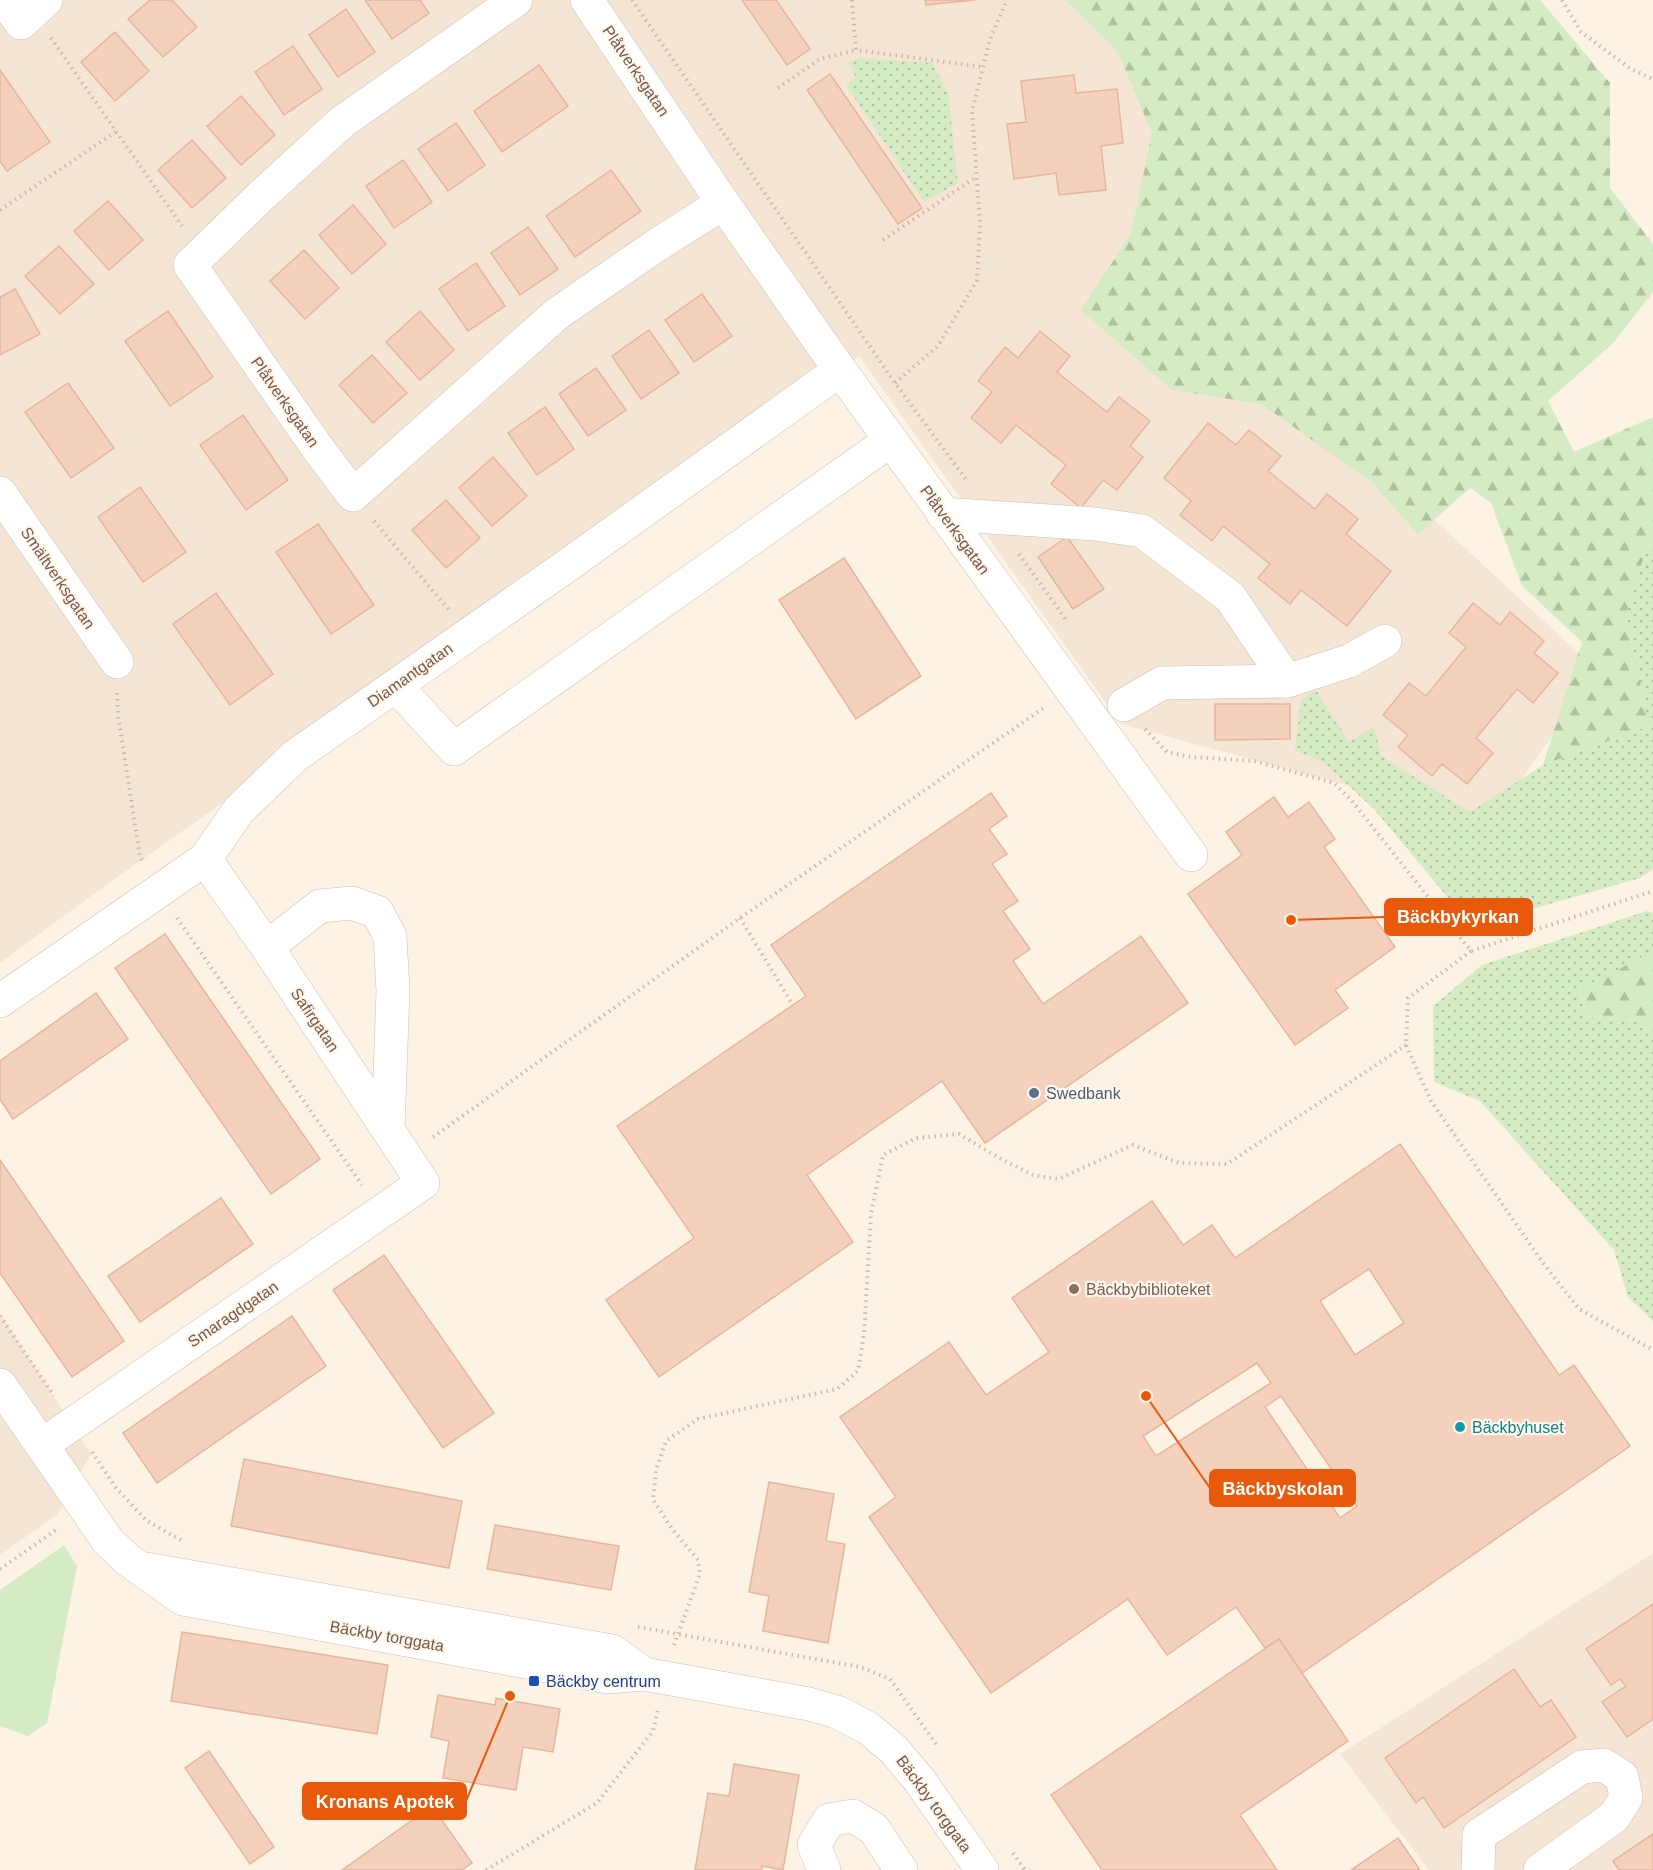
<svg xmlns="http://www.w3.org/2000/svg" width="1653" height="1870" font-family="Helvetica,sans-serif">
  <defs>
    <pattern id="grass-dots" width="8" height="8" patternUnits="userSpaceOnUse" patternTransform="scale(1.5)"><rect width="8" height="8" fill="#d4ebc3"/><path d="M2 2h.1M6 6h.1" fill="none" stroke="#b1c1a0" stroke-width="1.8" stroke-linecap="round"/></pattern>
    <pattern id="forest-firs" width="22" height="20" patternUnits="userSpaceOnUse" patternTransform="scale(1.5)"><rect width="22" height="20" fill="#d4ebc3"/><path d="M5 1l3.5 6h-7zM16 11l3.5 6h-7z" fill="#b1c1a0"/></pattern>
  </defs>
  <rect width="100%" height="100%" fill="#fdf3e5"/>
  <!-- residential -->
  <g fill="#f5e5d4">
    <path d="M0,0H1234L1211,313L1598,671L1490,824L1121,724L859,356L106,885L0,963Z"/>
    <path d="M0,1313L91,1454L58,1514L0,1555Z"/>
    <path d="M1653,1553V1870H1429L1340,1754Z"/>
  </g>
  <!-- grass -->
  <g fill="url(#grass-dots)">
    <path d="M860,58L932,63L948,93L958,183L924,202L846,85L856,77L848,62Z"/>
    <path d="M1648,543L1653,552V869L1640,878L1486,922L1465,918L1374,809L1323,762L1295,750L1301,700L1316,690L1349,742L1374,727L1381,756L1470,812L1543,765L1648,726L1626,613Z"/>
    <path d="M1647,911L1653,913V951L1579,991L1588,1017L1639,1020L1653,1040V1321L1628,1297L1614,1250L1480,1101L1434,1082L1433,1006L1482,965Z"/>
  </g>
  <!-- forest -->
  <g fill="url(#forest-firs)">
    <path d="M1065,0H1540L1610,83V188L1653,244V292L1613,343L1548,401L1574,452L1653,417V552L1648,544L1626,613L1649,726L1543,765L1582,642L1522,586L1491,503L1470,488L1418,534L1373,483L1261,404L1172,390L1081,310L1131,234L1152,133L1118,52Z"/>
    <path d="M1653,951V1040L1639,1020L1588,1017L1579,990Z"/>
  </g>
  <!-- park -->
  <path fill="#d4ebc3" d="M64,1545L77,1566L47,1723L28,1736L0,1726V1590Z"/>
  <!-- building -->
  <g fill="#f3d1bc" stroke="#e6b69c" stroke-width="1.5" fill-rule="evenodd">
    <path d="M150,0H172L197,27L163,57L128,19Z"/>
    <path d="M365,0H420L429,13L392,39Z"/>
    <path d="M742,0H776L810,49L787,65Z"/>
    <path d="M925,0H975L926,5Z"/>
    <path d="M346,9L375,52L338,77L309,35Z"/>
    <path d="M115,32L149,71L115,101L81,62Z"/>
    <path d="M293,46L322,89L284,115L255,72Z"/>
    <path d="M539,65L568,106L502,152L474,111Z"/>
    <path d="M0,70L50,142L7,171L0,161Z"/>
    <path d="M830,74L922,208L898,224L807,90Z"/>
    <path d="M1074,75L1076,93L1117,89L1123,143L1101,146L1106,190L1059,195L1056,173L1014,179L1007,124L1026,122L1021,81Z"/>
    <path d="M241,96L275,135L241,165L207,126Z"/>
    <path d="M456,123L485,165L448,191L418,149Z"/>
    <path d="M192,140L226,178L192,208L158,170Z"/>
    <path d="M403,160L432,202L394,228L366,186Z"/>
    <path d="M611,170L641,211L575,257L546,216Z"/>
    <path d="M108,201L143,240L109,270L74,231Z"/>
    <path d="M353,205L386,244L352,274L319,235Z"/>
    <path d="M528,227L558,269L520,295L491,253Z"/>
    <path d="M59,246L94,284L60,314L25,276Z"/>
    <path d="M304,250L339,288L305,319L270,281Z"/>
    <path d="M476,263L505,306L468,331L439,289Z"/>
    <path d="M15,289L40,334L0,355V297Z"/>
    <path d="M702,294L732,336L694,362L665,320Z"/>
    <path d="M168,311L213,377L170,406L125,341Z"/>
    <path d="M420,311L454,350L420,380L386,342Z"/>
    <path d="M649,330L679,373L641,399L612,356Z"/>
    <path d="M1040,331L1070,356L1057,372L1107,412L1119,397L1150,421L1130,446L1143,457L1117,490L1103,480L1081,508L1051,484L1066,465L1016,425L1001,443L971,418L992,392L978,381L1005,347L1018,358Z"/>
    <path d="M372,355L407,393L373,423L339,385Z"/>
    <path d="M596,368L626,410L588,436L559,394Z"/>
    <path d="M68,383L114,448L71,478L25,412Z"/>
    <path d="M545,407L574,449L537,475L508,433Z"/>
    <path d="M243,415L288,480L246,510L200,445Z"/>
    <path d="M1208,423L1236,445L1249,430L1281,456L1268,471L1315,509L1327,494L1358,519L1346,534L1391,571L1347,626L1301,590L1290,604L1258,578L1270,564L1223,526L1212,541L1180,515L1191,501L1164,478Z"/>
    <path d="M493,457L527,496L492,526L459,488Z"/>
    <path d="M140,487L186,552L143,582L98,517Z"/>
    <path d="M446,500L480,538L446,568L412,530Z"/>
    <path d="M318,524L374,605L331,634L276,552Z"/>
    <path d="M1067,537L1104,589L1073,609L1038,557Z"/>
    <path d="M844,558L921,676L856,719L779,600Z"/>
    <path d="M216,593L273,674L230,705L173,624Z"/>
    <path d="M1473,603L1500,625L1510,612L1544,641L1534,653L1558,673L1533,703L1517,689L1476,738L1493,753L1467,784L1442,764L1432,776L1398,747L1408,735L1383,715L1409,683L1426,696L1466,647L1449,633Z"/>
    <path d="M1215,704H1290V739L1215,740Z"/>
    <path d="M991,793L1007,816L989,829L1007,854L992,864L1018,901L1003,911L1030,949L1013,961L1043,1004L1141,936L1188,1003L985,1143L942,1081L807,1175L853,1242L659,1377L606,1300L694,1238L617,1126L806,996L771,945Z"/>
    <path d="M1274,797L1288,817L1309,802L1335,839L1324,847L1395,947L1335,990L1348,1008L1295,1045L1188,894L1242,855L1226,832Z"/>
    <path d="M165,934L320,1159L271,1194L115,968Z"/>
    <path d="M96,993L128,1039L13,1119L0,1099V1061Z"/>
    <path d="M1400,1144L1559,1375L1574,1365L1630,1446L1302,1673L1279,1639L1265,1648L1236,1607L1167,1655L1128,1599L991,1693L869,1517L896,1497L840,1417L949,1342L986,1395L1049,1352L1012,1298L1152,1201L1183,1245L1212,1225L1235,1258ZM1369,1269L1404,1323L1355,1355L1320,1301ZM1257,1363L1271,1383L1156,1456L1143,1436ZM1281,1396L1357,1506L1340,1518L1265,1407Z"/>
    <path d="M0,1160L124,1341L72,1377L0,1273Z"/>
    <path d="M221,1198L253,1244L140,1322L108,1276Z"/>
    <path d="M384,1255L494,1413L443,1448L333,1290Z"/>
    <path d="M292,1316L326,1366L157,1483L123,1433Z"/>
    <path d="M244,1459L462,1501L449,1568L231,1526Z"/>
    <path d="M769,1482L834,1494L826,1541L845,1544L828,1643L763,1631L769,1596L749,1592Z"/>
    <path d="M495,1525L619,1546L611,1590L487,1569Z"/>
    <path d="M1653,1604V1719L1627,1737L1602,1702L1626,1686L1620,1679L1611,1685L1586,1649Z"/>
    <path d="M182,1632L388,1665L377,1734L171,1701Z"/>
    <path d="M1279,1639L1348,1741L1240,1815L1277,1870H1102L1051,1795Z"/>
    <path d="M1514,1669L1540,1707L1551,1700L1576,1737L1444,1828L1423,1797L1416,1803L1385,1758Z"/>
    <path d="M438,1695L495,1705L496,1698L560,1709L553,1752L523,1747L516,1790L443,1778L449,1741L431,1737Z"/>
    <path d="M209,1751L274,1847L250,1864L185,1768Z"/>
    <path d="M734,1764L799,1775L783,1870L762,1866V1870H695L708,1793L729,1796Z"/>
    <path d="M432,1806L472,1863L462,1870H342Z"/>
    <path d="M1653,1834V1870H1619L1613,1861Z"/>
    <path d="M1398,1838L1420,1870H1351Z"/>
  </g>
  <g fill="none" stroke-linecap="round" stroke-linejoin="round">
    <defs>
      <g id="minor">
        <path d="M4,0L21,23L46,0"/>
        <path d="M516,0L342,122L262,195L190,265L319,450L353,495L558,313L657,245L723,203"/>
        <path d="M587,0L723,203L840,370L1191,855"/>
        <path d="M0,493L117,662"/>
        <path d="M943,514L1095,524L1142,531L1230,597L1287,681"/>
        <path d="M396,686L454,749L891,440"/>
        <path d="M1124,705L1162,683L1287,681L1349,661L1385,641"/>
        <path d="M267,947L320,906L352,903L377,912L390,936L393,991L388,1129"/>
        <path d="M0,1001L205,859L239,810L295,756L568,565L840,370"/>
        <path d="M0,1385L108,1541L128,1560L183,1599L608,1677L644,1674L809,1704L837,1712L868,1728L894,1750L920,1781L982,1870"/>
        <path d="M42,1445L423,1183L267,947L205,859"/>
        <path d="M146,1569L612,1651L644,1674"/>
        <path d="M824,1870L814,1845L829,1820L853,1816L874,1829L901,1870"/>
        <path d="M1478,1870L1479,1835L1582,1767L1604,1765L1622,1777L1626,1798L1614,1817L1540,1870"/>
      </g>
    </defs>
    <!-- minor casing -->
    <use href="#minor" stroke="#d1bcae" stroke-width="34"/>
    <!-- path -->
    <g stroke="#d8b49f" stroke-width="4" stroke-dasharray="1.5 4.5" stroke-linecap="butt">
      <path d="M632,0L895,383L968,482"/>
      <path d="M852,0L856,50L983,67"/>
      <path d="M1562,0L1581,32L1631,69L1653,79"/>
      <path d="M51,38L182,226"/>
      <path d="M778,88L820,59L856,50"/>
      <path d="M0,210L117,131"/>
      <path d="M883,240L976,177"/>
      <path d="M895,383L938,346L977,280L980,224L972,111L990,39L1007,0"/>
      <path d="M374,521L449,610"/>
      <path d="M1019,554L1067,621"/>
      <path d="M117,693L118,715L140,857L144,863"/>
      <path d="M1145,729L1167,752L1191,757L1254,761L1334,783L1352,801L1471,951L1653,891"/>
      <path d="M177,918L362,1185"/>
      <path d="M740,918L793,1005"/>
      <path d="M1471,951L1408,998L1406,1045L1431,1101L1543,1263L1579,1309L1653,1350"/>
      <path d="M433,1137L740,918L1045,707"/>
      <path d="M0,1316L54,1396"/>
      <path d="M92,1452L116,1488L147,1521L181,1540"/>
      <path d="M0,1569L59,1528"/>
      <path d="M638,1627L860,1667L890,1679L936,1744"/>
      <path d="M674,1645L700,1574L698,1560L673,1530L653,1500L656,1470L666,1441L698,1419L837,1389L858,1371L864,1334L871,1214L883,1155L916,1138L959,1134L1001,1159L1033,1175L1058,1179L1133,1145L1179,1163L1227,1164L1406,1045"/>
      <path d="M1013,1853L1025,1870"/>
      <path d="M486,1870L597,1803L653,1731L658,1710"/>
    </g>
    <!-- minor -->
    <use href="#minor" stroke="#fff" stroke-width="33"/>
  </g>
  <!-- markers -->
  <circle fill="#5c6f8a" stroke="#fff7ec" stroke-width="2" cx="1034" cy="1093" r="6"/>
  <circle fill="#8d6e63" stroke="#fff7ec" stroke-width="2" cx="1074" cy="1289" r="6"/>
  <circle fill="#0f9aa8" stroke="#fff7ec" stroke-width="2" cx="1460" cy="1427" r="6"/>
  <rect fill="#1a4fb4" stroke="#fff7ec" stroke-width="2" x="528" y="1675" width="12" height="12" rx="3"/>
  <g text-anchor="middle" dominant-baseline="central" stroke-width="4.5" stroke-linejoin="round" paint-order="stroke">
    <!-- street labels -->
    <g font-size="16" fill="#77584a" stroke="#fff7ec">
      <text transform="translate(636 71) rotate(56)">Plåtverksgatan</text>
      <text transform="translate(285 402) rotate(55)">Plåtverksgatan</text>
      <text transform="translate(955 530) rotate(54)">Plåtverksgatan</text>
      <text transform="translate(58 578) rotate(56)">Smältverksgatan</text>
      <text transform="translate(410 675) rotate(-35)">Diamantgatan</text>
      <text transform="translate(315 1020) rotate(56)">Safirgatan</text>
      <text transform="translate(233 1314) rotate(-34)">Smaragdgatan</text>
      <text transform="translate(387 1636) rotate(10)">Bäckby torggata</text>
      <text transform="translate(934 1804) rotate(54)">Bäckby torggata</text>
    </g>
    <!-- service labels -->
    <g font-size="16" fill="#4e5e75" stroke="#fff7ec" text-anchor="start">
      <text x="1046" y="1093">Swedbank</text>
    </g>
    <!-- education labels -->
    <g font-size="16" fill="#785e54" stroke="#fff7ec" text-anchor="start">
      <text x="1086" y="1289">Bäckbybiblioteket</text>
    </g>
    <!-- culture labels -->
    <g font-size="16" fill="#0d838f" stroke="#fff7ec" text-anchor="start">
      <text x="1472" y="1427">Bäckbyhuset</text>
    </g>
    <!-- transit labels -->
    <g font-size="16" fill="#164399" stroke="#fff7ec" text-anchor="start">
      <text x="546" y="1681">Bäckby centrum</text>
    </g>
  </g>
  <!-- callouts -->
  <path fill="none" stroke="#e8590c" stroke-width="2" d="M1291 920L1385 917M1146 1396L1210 1488M510 1696L466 1801"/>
  <g fill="#e8590c" stroke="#fff7ec" stroke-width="2">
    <circle cx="1291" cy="920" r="6"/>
    <circle cx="1146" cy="1396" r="6"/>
    <circle cx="510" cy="1696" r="6"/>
  </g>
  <g fill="#e8590c" stroke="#e8590c" stroke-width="2">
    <rect x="1385" y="899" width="147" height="36" rx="6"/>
    <rect x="1210" y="1470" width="145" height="36" rx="6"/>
    <rect x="303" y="1783" width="163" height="36" rx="6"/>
  </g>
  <g font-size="18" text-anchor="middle" font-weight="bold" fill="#fff">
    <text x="1458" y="923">Bäckbykyrkan</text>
    <text x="1283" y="1495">Bäckbyskolan</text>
    <text x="385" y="1808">Kronans Apotek</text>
  </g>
</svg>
